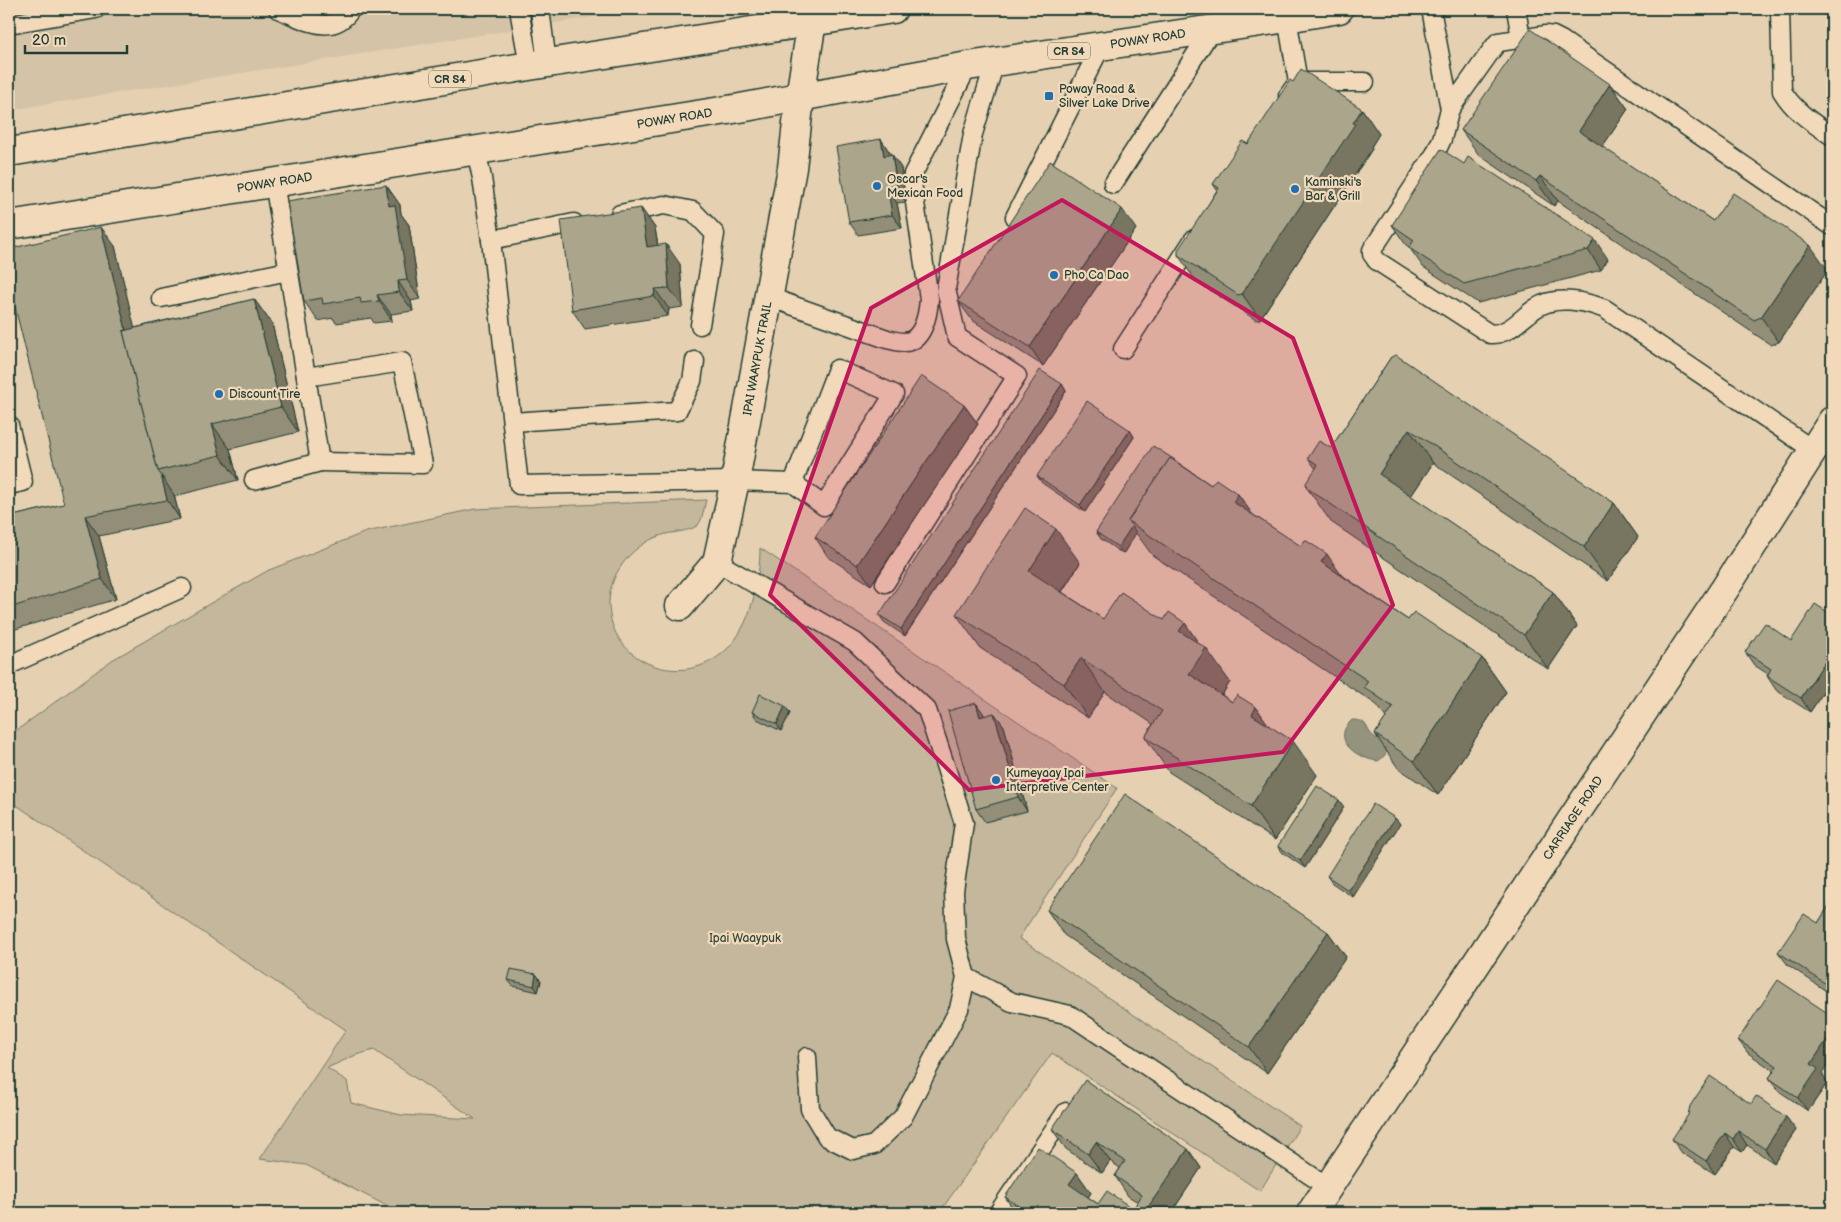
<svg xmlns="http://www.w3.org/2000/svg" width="1841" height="1222" font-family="'Balsamiq Sans',sans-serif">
  <rect width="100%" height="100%" fill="#e5d0b1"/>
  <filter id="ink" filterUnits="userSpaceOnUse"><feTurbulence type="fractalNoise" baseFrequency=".02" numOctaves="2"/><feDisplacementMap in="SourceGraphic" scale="10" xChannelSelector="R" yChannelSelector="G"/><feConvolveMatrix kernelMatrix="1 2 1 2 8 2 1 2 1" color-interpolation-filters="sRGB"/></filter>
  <g filter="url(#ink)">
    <!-- built -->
    <path fill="#d4c3a6" d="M9,9H644L9,110Z"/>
    <!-- green -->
    <path fill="#c4b79c" stroke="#727a68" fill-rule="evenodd" d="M706,500C704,507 703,519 698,525C691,531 675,532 666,534C636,541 609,571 609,603C609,664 683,691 726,650C751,627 760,580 760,548L1117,788L1019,938L1300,1126L1260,1191L1052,1053L939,1213H401L306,1165L260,1159L346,1030L9,800V736L112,660L223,596L269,570L366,532L475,509ZM374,1050L475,1119L401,1115L351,1103L347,1081L327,1068L356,1055Z"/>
    <!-- water -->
    <path fill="#94937e" stroke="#657160" d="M1352,720C1369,720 1364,727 1373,736C1376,739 1380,738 1383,741C1391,749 1386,756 1378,761C1358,759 1329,740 1352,720Z"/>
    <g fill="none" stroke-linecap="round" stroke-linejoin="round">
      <defs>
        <g id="service">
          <path d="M278,9C304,19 332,38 351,9"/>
          <path d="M519,9L529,66"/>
          <path d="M540,9L547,63"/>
          <path d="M1431,9L1450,109"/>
          <path d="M1516,9L1521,38"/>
          <path d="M1780,9L1782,91C1794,111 1813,123 1832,136"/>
          <path d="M1287,18L1298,82L1288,96"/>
          <path d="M9,24L96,9"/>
          <path d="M1298,82H1365"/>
          <path d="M476,150L482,178L491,240L519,485L735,481L793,483L837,369L894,394L824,506L793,483"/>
          <path d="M1113,184L1212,29"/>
          <path d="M620,214L664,205L693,211L715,234L700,325"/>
          <path d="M1015,217L1101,46"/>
          <path d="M491,240L574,223"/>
          <path d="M769,297L887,339C892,340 898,342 903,342C923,343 928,314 929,299L912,182L913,174L968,66"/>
          <path d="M161,298L288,271"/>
          <path d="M1123,349L1194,239"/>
          <path d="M306,377L402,362L423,464L320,462"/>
          <path d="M512,422L677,411L692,381L695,361"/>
          <path d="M9,425L23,482L9,485"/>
          <path d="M1813,450L1605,309C1585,301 1555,295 1536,308C1521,318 1509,335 1490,334L1377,261L1372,254V250L1435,154L1442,139L1450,109L1491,51L1498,42L1546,35L1553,36L1561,40L1832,226"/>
          <path d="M254,480L320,462L274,182"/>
          <path d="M717,562L855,642L927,710L964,823L954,891L956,939L966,977L959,1009L903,1117L874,1145L853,1150L827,1137L810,1109L807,1057"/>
          <path d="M885,583L1017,376L957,337L946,289L973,134L995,62"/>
          <path d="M9,665L182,588"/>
          <path d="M966,977L1012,1002L1070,1015L1328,1187"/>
          <path d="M998,1213L1066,1112"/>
        </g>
        <g id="minor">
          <path id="s1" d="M680,606L717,562L735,481L792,168L800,97"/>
        </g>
        <g id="tertiary">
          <path d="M800,97L812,21V9"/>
          <path id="s2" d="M1311,1213L1726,587L1832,421"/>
        </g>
        <g id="primary">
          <path d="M9,152L529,66L893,9"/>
          <path id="s3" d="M9,225L740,108L968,66L1287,18L1339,9"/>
        </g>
      </defs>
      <!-- service casing -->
      <use href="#service" stroke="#1f3d34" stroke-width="21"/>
      <!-- minor casing -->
      <use href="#minor" stroke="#1f3d34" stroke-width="31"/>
      <!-- tertiary casing -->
      <use href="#tertiary" stroke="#1f3d34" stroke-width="31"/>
      <!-- primary casing -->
      <use href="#primary" stroke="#1f3d34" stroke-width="31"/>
      <!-- service -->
      <use href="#service" stroke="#f2d9b9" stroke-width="18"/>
      <!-- minor -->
      <use href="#minor" stroke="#f2d9b9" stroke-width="28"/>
      <!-- tertiary -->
      <use href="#tertiary" stroke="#f2d9b9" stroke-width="28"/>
      <!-- primary -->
      <use href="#primary" stroke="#f2d9b9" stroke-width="28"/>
    </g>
    <!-- wall -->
    <g fill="#938e78" stroke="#1f3d34">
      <path d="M1832,57V82L1824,70Z"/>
      <path d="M1293,82L1362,109L1379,134L1371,147L1372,149L1260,319L1256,320L1196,281L1178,255L1217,190L1213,184L1248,144Z"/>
      <path d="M1610,84L1628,109L1602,147L1713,221L1828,270L1779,342L1771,345L1558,201L1554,206L1479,155L1461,130Z"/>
      <path d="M881,139L890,153L891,155L901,168L906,202L897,203L902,228L858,235L849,222Z"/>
      <path d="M1464,164L1608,259L1601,270L1478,303L1423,267L1409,247L1406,245L1392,225Z"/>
      <path d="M386,185L400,205L401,214L409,225L420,299L411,301L413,311L391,314L392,321L374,323L371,318L336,323L333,318L318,321L304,301Z"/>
      <path d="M641,208L655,228L658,246L680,264L683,307L669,309L668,316L585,329L572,310Z"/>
      <path d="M1136,229L1043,366L972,320L958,301Z"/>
      <path d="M115,246L134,328L254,299L272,324L298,432L230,449L238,480L175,496L174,495L180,519L99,536L116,599L9,631V517L64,504Z"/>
      <path d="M1391,357L1614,503L1638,537L1608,581L1433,463L1411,496L1553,592L1577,626L1548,669L1331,522L1307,488L1316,469L1308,458L1331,448Z"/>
      <path d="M1062,384L1066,391L905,636L884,622L879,615Z"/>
      <path d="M964,405L978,424L871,585L828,557L815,537Z"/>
      <path d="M1130,430L1134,437L1085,512L1042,483L1037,476Z"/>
      <path d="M1177,462L1211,485L1238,494L1252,514L1408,620L1482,658L1506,692L1438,795L1398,768L1375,734L1386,718L1377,705L1152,555L1136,533L1123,554L1101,539L1096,532Z"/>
      <path d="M1080,563L1062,592L1103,619L1164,620L1185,623L1199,644L1230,682L1222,695L1232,702L1256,707L1269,726L1317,775L1275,840L1169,772L1145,737L1153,724L1105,692L1088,718L980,648L956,614Z"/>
      <path d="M1832,615V679L1810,712L1776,690L1767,676L1768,674L1754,665L1745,652L1791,641Z"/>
      <path d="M976,703L985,716L994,713L1004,726L1027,811L985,822L976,809Z"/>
      <path d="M752,712L790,713L781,731L757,719Z"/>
      <path d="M1344,807L1305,868L1283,853L1278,846Z"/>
      <path d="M1395,818L1400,824L1353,897L1332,883L1327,876Z"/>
      <path d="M1832,901V995L1788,965L1778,952L1818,923Z"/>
      <path d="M1047,910L1328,932L1346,957L1267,1073L1064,935Z"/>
      <path d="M536,974L541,981L538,992L513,986L508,980Z"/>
      <path d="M1738,1040L1822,1074L1828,1082L1808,1111L1779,1091L1769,1078L1774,1071L1748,1053Z"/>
      <path d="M1751,1104L1786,1117L1796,1130L1774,1163L1747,1145L1742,1152L1734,1147L1715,1174L1682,1153L1672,1139Z"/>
      <path d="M1052,1129L1188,1149L1201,1168L1171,1213H1016L1005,1197L1077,1173L1091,1193L1088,1197L1098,1204L1133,1209L1138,1202L1128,1196L1115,1176L1120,1168L1110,1161L1102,1173L1066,1149Z"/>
    </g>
    <!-- shaded-wall -->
    <g fill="#787461" stroke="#1f3d34">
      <path d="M334,9H340L337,13Z"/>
      <path d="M1610,84L1628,109L1596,156L1579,131Z"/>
      <path d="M1362,109L1379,134L1371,147L1372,149L1260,319L1242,294Z"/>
      <path d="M881,139L890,153L893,169L884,156Z"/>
      <path d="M892,154L901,168L906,202L897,188Z"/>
      <path d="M1540,176L1558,201L1554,206L1536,181Z"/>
      <path d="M386,185L400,205L401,214L409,225L420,299L407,280L389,206Z"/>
      <path d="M888,190L897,203L902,228L892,215Z"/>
      <path d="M641,208L655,228L661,267L647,247Z"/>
      <path d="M1122,209L1136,229L1043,366L1030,347Z"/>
      <path d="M101,227L115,246L168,468L160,470Z"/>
      <path d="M1595,240L1608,259L1601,270L1588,250Z"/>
      <path d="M666,244L680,264L683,307L669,288Z"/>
      <path d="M1810,245L1828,270L1779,342L1761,317Z"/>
      <path d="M398,281L411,301L413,311L399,292Z"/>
      <path d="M655,289L669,309L668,316L654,296Z"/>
      <path d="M377,295L391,314L392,321L379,301Z"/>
      <path d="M254,299L272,324L298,432L281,407Z"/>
      <path d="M1062,384L1066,391L905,636L901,629Z"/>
      <path d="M964,405L978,424L871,585L857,565Z"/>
      <path d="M212,424L230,449L238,480L220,455Z"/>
      <path d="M1409,429L1433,463L1403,508L1379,474Z"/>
      <path d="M1130,430L1134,437L1085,512L1080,505Z"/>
      <path d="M161,475L174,495L180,519L167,500Z"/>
      <path d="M1238,494L1262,528L1233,502Z"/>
      <path d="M1614,503L1638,537L1608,581L1584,547Z"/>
      <path d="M85,516L99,536L116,599L102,579Z"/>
      <path d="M1132,526L1136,533L1123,554L1118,547Z"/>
      <path d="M1056,529L1080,563L1053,605L1029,571Z"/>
      <path d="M1327,554L1350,588L1321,562Z"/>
      <path d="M1553,592L1577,626L1548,669L1524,635Z"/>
      <path d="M1185,623L1204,651L1206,648L1230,682L1213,708L1189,674L1179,631Z"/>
      <path d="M1832,651V679L1810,712L1801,698Z"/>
      <path d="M1081,658L1105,692L1088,718L1064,684Z"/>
      <path d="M1482,658L1506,692L1438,795L1414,761Z"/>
      <path d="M976,703L986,717H980Z"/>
      <path d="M785,706L790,713L781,731L777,724Z"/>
      <path d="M1256,707L1280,742L1252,715Z"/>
      <path d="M994,713L1004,726L1027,811L1018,797Z"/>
      <path d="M1293,741L1317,775L1275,840L1251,806Z"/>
      <path d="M1339,800L1344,807L1305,868L1300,861Z"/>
      <path d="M1395,818L1400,824L1353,897L1348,890Z"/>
      <path d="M1328,932L1346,957L1267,1073L1249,1047Z"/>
      <path d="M536,974L541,981L538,992L534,986Z"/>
      <path d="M1832,1032V1059L1822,1074L1828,1082L1808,1111L1798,1098L1811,1064Z"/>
      <path d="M1786,1117L1796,1130L1774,1163L1765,1149Z"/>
      <path d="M1738,1131L1747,1145L1742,1152L1733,1139Z"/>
      <path d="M1725,1133L1734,1147L1715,1174L1706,1161Z"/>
      <path d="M1096,1142L1110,1161L1102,1173L1088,1154Z"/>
      <path d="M1188,1149L1201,1168L1171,1213H1144Z"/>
      <path d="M1077,1173L1091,1193L1083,1204L1069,1184Z"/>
    </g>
    <!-- building -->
    <g fill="#aba58b" stroke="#1f3d34">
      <path d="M1530,29L1610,84L1579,131L1713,221L1733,193L1810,245L1761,317L1754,320L1540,176L1536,181L1461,130Z"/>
      <path d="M1832,57V75L1824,70Z"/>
      <path d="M1301,69L1362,109L1353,123L1355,124L1242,294L1238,295L1178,255V250L1219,188L1213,184L1242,141L1248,144L1290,80L1293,82Z"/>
      <path d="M881,139L884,156L892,154L897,188L888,190L892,215L849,222L836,147Z"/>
      <path d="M1441,149L1464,164L1468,157L1595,240L1588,250L1464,284L1409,248L1414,240L1392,225Z"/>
      <path d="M1050,161L1122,209L1030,347L958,301Z"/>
      <path d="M386,185L389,206L395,205L407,280L398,281L399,292L377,295L379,301L361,303L360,298L323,304L322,298L304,301L287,201Z"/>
      <path d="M641,208L647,247L666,244L669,288L655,289L654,296L572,310L561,220Z"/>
      <path d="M101,227L126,330L123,331L158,471L161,475L167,500L85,516L102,579L9,608V517L64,504L9,283V249Z"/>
      <path d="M254,299L281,407L212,424L220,455L158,471L123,331Z"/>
      <path d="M1396,355L1614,503L1584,547L1409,429L1379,474L1553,592L1524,635L1307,488L1306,483L1318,465L1308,458L1319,441L1331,448L1391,357Z"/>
      <path d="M1040,370L1062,384L901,629L879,615Z"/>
      <path d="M921,376L964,405L857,565L815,537Z"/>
      <path d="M1087,401L1130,430L1080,505L1037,476Z"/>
      <path d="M1153,446L1175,460L1174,461L1170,458L1128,521L1132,526L1118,547L1096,532Z"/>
      <path d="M1170,458L1211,485L1216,479L1238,494L1233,502L1301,546L1305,540L1327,554L1321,562L1408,620L1414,612L1482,658L1414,761L1375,734L1393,707L1364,687L1368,681L1128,521Z"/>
      <path d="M1025,508L1056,529L1029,571L1103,619L1121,592L1164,620L1169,612L1185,623L1179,631L1206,648L1189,674L1232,702L1237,695L1256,707L1252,715L1293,741L1251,806L1145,737L1162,711L1081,658L1064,684L956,614Z"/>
      <path d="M1815,604L1832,615V651L1801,698L1767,676L1771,669L1745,652L1765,623L1791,641Z"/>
      <path d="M760,694L785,706L777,724L752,712Z"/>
      <path d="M976,703L980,717L994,713L1018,797L976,809L948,711Z"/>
      <path d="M1317,786L1339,800L1300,861L1278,846Z"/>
      <path d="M1125,794L1328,932L1249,1047L1047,910Z"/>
      <path d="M1373,804L1395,818L1348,890L1327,876Z"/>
      <path d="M1832,901V988L1778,952L1804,914L1818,923Z"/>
      <path d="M511,969L536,974L534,986L508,980Z"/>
      <path d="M1778,980L1832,1016V1032L1811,1064L1818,1069L1798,1098L1769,1078L1777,1066L1738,1040Z"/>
      <path d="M1710,1076L1751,1104L1756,1096L1786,1117L1765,1149L1738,1131L1733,1139L1725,1133L1706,1161L1672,1139L1688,1115L1690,1106Z"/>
      <path d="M1085,1080L1188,1149L1144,1213H1029L1005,1197L1038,1147L1077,1173L1069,1184L1098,1204L1107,1191L1133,1209L1142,1195L1115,1176L1125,1161L1096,1142L1088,1154L1052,1129Z"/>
    </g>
  </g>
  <!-- marked area -->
  <path fill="#c2185b" fill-opacity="0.2" stroke="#c2185b" stroke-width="4" stroke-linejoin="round" d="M1062,200L1293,338L1393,605L1283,752L969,790L770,595L871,308Z"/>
  <!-- markers -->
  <g fill="#1f6fb2" stroke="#f2d9b9" stroke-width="2">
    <rect x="1044" y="91" width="10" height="10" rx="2.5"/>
    <circle cx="877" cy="186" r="5"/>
    <circle cx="1295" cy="189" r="5"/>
    <circle cx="1054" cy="275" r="5"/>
    <circle cx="219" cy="394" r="5"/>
    <circle cx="996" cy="780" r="5"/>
  </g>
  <g text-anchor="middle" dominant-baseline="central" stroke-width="4.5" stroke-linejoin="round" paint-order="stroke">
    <!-- shield labels -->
    <g fill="#f2d9b9" stroke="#5e6c5c" stroke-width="1">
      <rect x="1048" y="42.5" width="42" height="17" rx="4"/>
      <rect x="429" y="70.5" width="42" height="17" rx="4"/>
    </g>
    <g font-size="11" font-weight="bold" fill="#1f3d34">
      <text x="1069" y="51">CR S4</text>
      <text x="450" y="79">CR S4</text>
    </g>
    <!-- street labels -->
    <g font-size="12" fill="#1f3d34" stroke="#f2d9b9">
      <text stroke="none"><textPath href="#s3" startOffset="1154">POWAY ROAD</textPath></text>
      <text stroke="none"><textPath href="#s3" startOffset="674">POWAY ROAD</textPath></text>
      <text stroke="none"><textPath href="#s3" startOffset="269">POWAY ROAD</textPath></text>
      <text stroke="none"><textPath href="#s1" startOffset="265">IPAI WAAYPUK TRAIL</textPath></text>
      <text stroke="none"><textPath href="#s2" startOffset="474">CARRIAGE ROAD</textPath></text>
    </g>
    <!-- poi labels -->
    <g font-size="12" fill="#1f3d34" stroke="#f2d9b9" text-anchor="start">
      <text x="1059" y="89">Poway Road &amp;<tspan x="1059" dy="14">Silver Lake Drive</tspan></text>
      <text x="887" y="179">Oscar's<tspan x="887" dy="14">Mexican Food</tspan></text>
      <text x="1305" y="182">Kaminski's<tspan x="1305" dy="14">Bar &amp; Grill</tspan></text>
      <text x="1064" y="275">Pho Ca Dao</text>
      <text x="229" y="394">Discount Tire</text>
      <text x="1006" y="773">Kumeyaay Ipai<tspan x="1006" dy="14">Interpretive Center</tspan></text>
    </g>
    <!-- park labels -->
    <g font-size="12" fill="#30493e" stroke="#f2d9b9">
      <text x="745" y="938">Ipai Waaypuk</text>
    </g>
  </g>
  <!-- margin -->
  <rect width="1841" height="1222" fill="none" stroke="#f2d9b9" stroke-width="30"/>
  <rect x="15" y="15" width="1811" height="1192" fill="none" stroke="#1f3d34" stroke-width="2" filter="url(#ink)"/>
  <!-- scale -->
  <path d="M25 45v8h102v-8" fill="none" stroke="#1f3d34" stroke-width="2.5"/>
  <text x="32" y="45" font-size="15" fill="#1f3d34" stroke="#f2d9b9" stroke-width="4" paint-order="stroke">20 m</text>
</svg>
